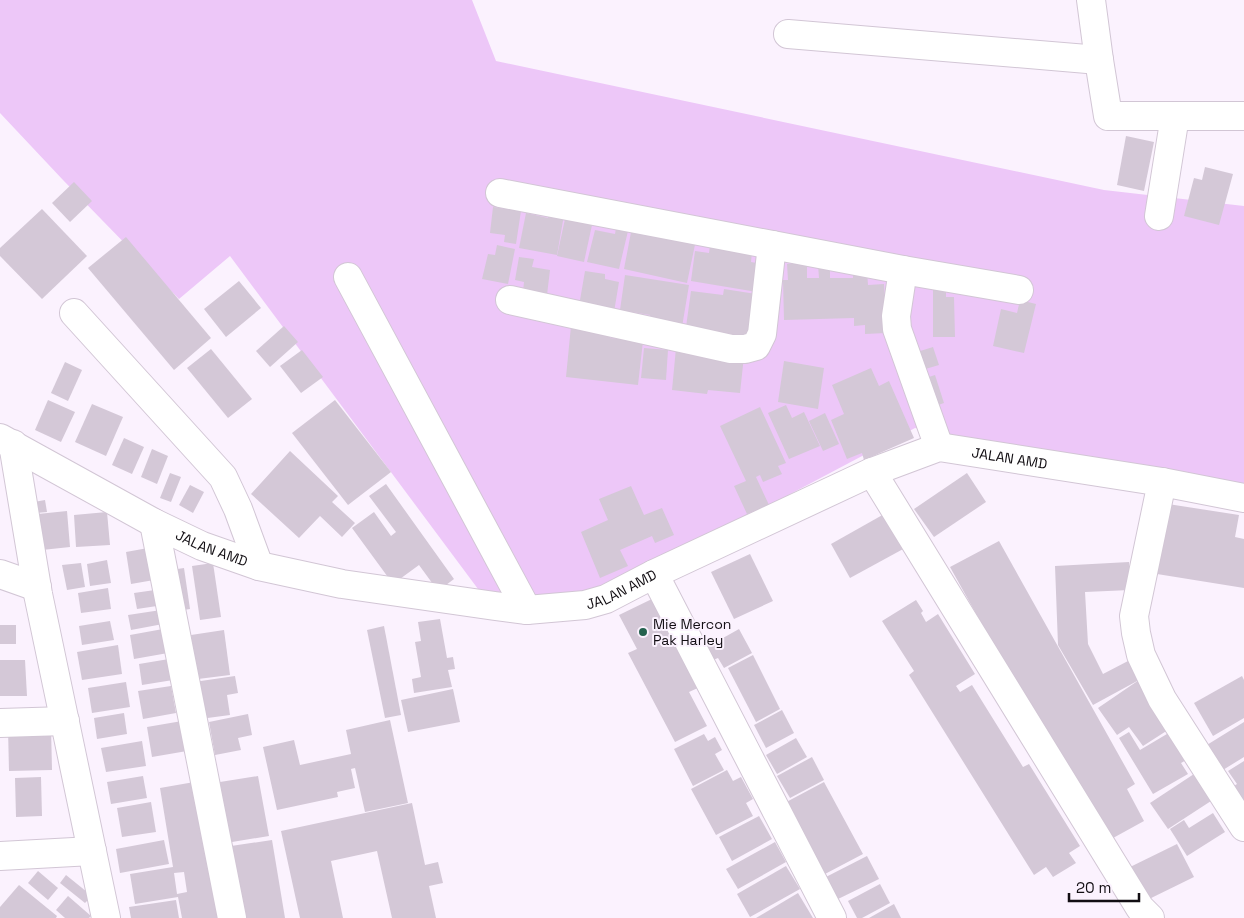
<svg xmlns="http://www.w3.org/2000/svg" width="1244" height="918" font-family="'Space Grotesk',sans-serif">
  <rect width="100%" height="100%" fill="#fbf2fe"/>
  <!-- green -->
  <path fill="#edc7f8" d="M0,0H472L496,61L1104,190L1244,206V487L915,428L698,543L566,603L481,593L230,256L179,299L63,180L0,113Z"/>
  <!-- building -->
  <g fill="#d4c8d7" fill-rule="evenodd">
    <path d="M1126,136L1154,142L1144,191L1117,185Z"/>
    <path d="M1205,167L1233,174L1219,225L1184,216L1194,178L1202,180Z"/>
    <path d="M74,182L92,201L70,222L52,203Z"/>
    <path d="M493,207L521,211L516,244L504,242L505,235L490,233Z"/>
    <path d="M42,209L87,256L42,299L0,256V248Z"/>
    <path d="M549,211L564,215L557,255L519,248L526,213L548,218Z"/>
    <path d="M565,219L592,225L584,262L557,256Z"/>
    <path d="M632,227L696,240L687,283L624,269Z"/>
    <path d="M616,228L628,231L619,269L587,262L595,230L615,234Z"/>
    <path d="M126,237L211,338L174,370L88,268Z"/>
    <path d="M497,245L515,249L508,284L482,279L488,254L495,255Z"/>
    <path d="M710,245L752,252L751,262L762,264L757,292L691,281L695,251L709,253Z"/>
    <path d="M519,257L534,259L532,267L550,270L547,295L523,291L524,282L515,280Z"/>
    <path d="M807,263V278H819L818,265H830V278H853V272L867,271L868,285L884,284L886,333L865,334V325L854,326V318L784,320L783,280H788L787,264Z"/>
    <path d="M585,271L605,274V279L619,282L614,312L579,306Z"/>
    <path d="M625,275L689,285L682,327L649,322L650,315L620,310Z"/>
    <path d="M239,281L261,308L226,337L204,309Z"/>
    <path d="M724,289L756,294L750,337L686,327L691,291L723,295Z"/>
    <path d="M933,290H946V297H954L955,337H933Z"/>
    <path d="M1020,300L1036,304L1024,353L993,346L1001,309L1017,313Z"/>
    <path d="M284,326L298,342L270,367L256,351Z"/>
    <path d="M571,326L611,330L610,338L643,341L638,385L566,377Z"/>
    <path d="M933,347L939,365L922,370L917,352Z"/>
    <path d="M644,348L668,350L666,380L641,378Z"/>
    <path d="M676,348L744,356L740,393L708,390L707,394L672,390Z"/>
    <path d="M211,349L252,399L228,418L187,368Z"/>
    <path d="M302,350L323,377L301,393L280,366Z"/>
    <path d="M784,361L824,368L818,409L778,402Z"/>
    <path d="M65,362L82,370L68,401L51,393Z"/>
    <path d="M871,368L879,386L889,381L914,438L864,460L862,453L847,459L831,420L844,414L832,385Z"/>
    <path d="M935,375L944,403L930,408L920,380Z"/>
    <path d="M48,400L75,412L61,442L35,430Z"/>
    <path d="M335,400L391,472L348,505L292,433Z"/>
    <path d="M92,404L123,417L106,456L75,442Z"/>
    <path d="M786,405L792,418L804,412L820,446L789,459L768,413Z"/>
    <path d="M760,407L786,463L778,466L782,474L763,482L760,475L756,477L769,505L747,514L734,486L746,481L720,426Z"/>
    <path d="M825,413L839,444L823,451L809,421Z"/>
    <path d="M124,438L144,447L132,474L112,465Z"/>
    <path d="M152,449L168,456L157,484L141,477Z"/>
    <path d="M290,451L338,496L332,502L355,523L342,537L320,516L299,538L251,494Z"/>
    <path d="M170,473L181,477L171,502L160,498Z"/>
    <path d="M967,473L986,502L934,537L914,509Z"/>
    <path d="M386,484L454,579L438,591L419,565L393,584L352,528L374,512L391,536L396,532L369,496Z"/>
    <path d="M190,485L204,492L193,513L179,505Z"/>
    <path d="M631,486L644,515L662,508L674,535L655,543L652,536L620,550L628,566L600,578L581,532L608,520L599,499Z"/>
    <path d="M45,500L47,512L36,513L34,502Z"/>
    <path d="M1168,504L1239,515L1235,537L1244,539V588L1157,574Z"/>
    <path d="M67,511L70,547L42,550L38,514Z"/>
    <path d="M107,512L110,545L76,547L74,515Z"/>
    <path d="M886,513L905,548L850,578L831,544Z"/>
    <path d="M999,541L1135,784L1127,789L1144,821L1104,843L950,567Z"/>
    <path d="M148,548L154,580L131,584L126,552Z"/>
    <path d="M750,554L773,601L734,619L711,572Z"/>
    <path d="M107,560L111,583L90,586L87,564Z"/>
    <path d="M1129,562L1130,590L1085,592L1088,644L1103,674L1128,661L1139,680L1093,705L1058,645L1055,566Z"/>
    <path d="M81,563L85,587L67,590L62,565Z"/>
    <path d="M213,563L221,617L200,620L192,566Z"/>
    <path d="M184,568L190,609L177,611L171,570Z"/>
    <path d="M108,588L111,609L81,613L78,593Z"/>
    <path d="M155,590L157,606L137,609L134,593Z"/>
    <path d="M654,598L700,687L689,692L707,726L675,742L628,653L637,649L619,615Z"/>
    <path d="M916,600L923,611L921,613L926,622L938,614L975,674L956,686L960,692L972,685L1023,767L1029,764L1080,846L1069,853L1076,863L1053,877L1046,867L1034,875L909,675L914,671L882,621Z"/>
    <path d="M161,610L163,624L131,630L128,615Z"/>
    <path d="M440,619L447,658L453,657L455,669L448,670L452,687L414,693L412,679L421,677L415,642L421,641L418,622Z"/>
    <path d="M110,621L114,640L82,645L79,626Z"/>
    <rect x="0" y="625" width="16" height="19"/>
    <path d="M384,626L401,715L385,718L367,630Z"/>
    <path d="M163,629L168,653L134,659L130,635Z"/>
    <path d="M739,629L752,653L724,668L718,658L706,663L700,651Z"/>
    <path d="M224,630L230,675L198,679L191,635Z"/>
    <path d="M118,645L122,674L82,680L77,652Z"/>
    <path d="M753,655L780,709L756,722L728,668Z"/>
    <path d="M169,659L173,680L142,685L139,664Z"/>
    <path d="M0,660H25L27,696H0Z"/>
    <path d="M235,676L238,693L227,695L230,715L200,719L194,682Z"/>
    <path d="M1242,676L1244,680V718L1213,736L1194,703Z"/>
    <path d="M1139,680L1171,728L1143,746L1129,727L1117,735L1098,708Z"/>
    <path d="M126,682L130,707L92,713L88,688Z"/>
    <path d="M171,686L176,713L143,719L138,691Z"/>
    <path d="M453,689L460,722L408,732L401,700Z"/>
    <path d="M782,710L794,733L766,748L754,725Z"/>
    <path d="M124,713L127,734L97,739L94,718Z"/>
    <path d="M248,714L252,735L238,738L241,750L215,755L209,722Z"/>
    <path d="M390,720L408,803L365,812L355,768L351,769L355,788L337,792L338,797L277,810L263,747L294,740L300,765L351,754L346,730Z"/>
    <path d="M182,721L187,751L152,757L147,727Z"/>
    <path d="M1244,722V757L1218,773L1202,748Z"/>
    <path d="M51,727L52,770L9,771L8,728Z"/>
    <path d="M1172,731L1188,759L1181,763L1188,774L1153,794L1119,738L1129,732L1140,750Z"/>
    <path d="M704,734L708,741L715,737L722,750L715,754L724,770L693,786L674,749Z"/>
    <path d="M796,738L807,757L777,774L766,755Z"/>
    <path d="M142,741L146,766L106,772L101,748Z"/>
    <path d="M812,757L824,780L790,798L777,776Z"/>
    <path d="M1244,761V806L1229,789L1237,784L1228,771Z"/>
    <path d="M727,770L733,781L741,777L753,799L746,803L753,816L716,835L691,789Z"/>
    <path d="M1194,774L1211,801L1168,829L1150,803Z"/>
    <path d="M143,776L147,798L111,804L107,782Z"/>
    <path d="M258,776L269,836L220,844L216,824L227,822L220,782Z"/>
    <path d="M41,777L42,816L16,817L15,778Z"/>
    <path d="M200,781L223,918H182L178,897L135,904L130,874L173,867L160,788ZM184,872L187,892L177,894L174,873Z"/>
    <path d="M824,782L863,854L825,874L800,826L790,831L777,807Z"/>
    <path d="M151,802L156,832L122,837L117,808Z"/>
    <path d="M412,803L425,865L438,862L443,883L429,886L436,918H392L377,851L331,861L343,918H300L281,831Z"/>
    <path d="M1213,813L1225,832L1187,856L1170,829L1184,820L1189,828Z"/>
    <path d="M759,816L772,839L732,861L719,837Z"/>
    <path d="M164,840L169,864L120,873L116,849Z"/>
    <path d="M272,840L285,918H243L231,846Z"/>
    <path d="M775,842L786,862L738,889L726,869Z"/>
    <path d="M1177,844L1194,877L1143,902L1126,869Z"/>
    <path d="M867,856L879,879L834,901L822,879Z"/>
    <path d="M786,866L800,889L750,917L737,894Z"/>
    <path d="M38,871L58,888L48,900L28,883Z"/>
    <path d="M66,875L92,896L85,903L60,883Z"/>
    <path d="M880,884L890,903L862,918H857L848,901Z"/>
    <path d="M19,885L57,916L56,918H0V907Z"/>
    <path d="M798,893L813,918H756Z"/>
    <path d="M68,896L91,916L89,918H65L56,910Z"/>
    <path d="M176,900L179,918H131L129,907Z"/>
    <path d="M894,904L901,918H869Z"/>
  </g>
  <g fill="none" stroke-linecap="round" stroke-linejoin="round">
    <defs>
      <g id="minor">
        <path d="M1091,0L1099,60L1108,116H1244"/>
        <path d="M788,34L1099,60"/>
        <path d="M500,193L903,270L896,316L897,329L939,447"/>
        <path d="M1159,216L1175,116"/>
        <path d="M903,270L1019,290"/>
        <path d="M348,277L527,610"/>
        <path d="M510,300L731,349H745L756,346L762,334L772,245"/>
        <path d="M74,313L223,477L238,509L259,566"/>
        <path d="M13,444L38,594L106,918"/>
        <path d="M872,472L1140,908L1150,918"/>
        <path d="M1162,482L1134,616L1136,633L1141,655L1162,699L1244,827"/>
        <path d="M154,523L232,918"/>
        <path d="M0,574L37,587"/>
        <path d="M654,574L832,918"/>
        <path d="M0,723L65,721"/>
        <path d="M0,856L92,851"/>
      </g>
      <g id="tertiary">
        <path id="s1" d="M0,438L154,523L202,546L259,566L342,584L495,606L527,610L585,605L606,599L654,574L872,472L939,447L1162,482L1244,498"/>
      </g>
    </defs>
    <!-- minor casing -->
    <use href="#minor" stroke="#d2c6d5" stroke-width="30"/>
    <!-- tertiary casing -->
    <use href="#tertiary" stroke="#d2c6d5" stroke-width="30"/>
    <!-- minor -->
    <use href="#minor" stroke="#fff" stroke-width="28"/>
    <!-- tertiary -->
    <use href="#tertiary" stroke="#fff" stroke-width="28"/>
  </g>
  <!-- markers -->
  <circle fill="#24624e" stroke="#fbf2fe" stroke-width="2" cx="643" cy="632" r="5"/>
  <g text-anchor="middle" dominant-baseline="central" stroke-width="4" stroke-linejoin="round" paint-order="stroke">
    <!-- street labels -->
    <g font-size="14" fill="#120e13" stroke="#fbf2fe">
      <text stroke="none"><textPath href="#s1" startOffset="1079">JALAN AMD</textPath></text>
      <text stroke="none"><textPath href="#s1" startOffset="239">JALAN AMD</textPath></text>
      <text stroke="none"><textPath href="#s1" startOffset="659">JALAN AMD</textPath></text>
    </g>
    <!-- poi labels -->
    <g font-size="14" fill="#120e13" stroke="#fbf2fe" text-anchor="start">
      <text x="653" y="624">Mie Mercon<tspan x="653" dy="16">Pak Harley</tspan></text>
    </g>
  </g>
  <!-- scale -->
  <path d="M1069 893v8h70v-8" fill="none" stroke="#120e13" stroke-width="2.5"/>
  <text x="1076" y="893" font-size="15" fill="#120e13" stroke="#fbf2fe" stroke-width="4" paint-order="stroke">20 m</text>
</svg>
